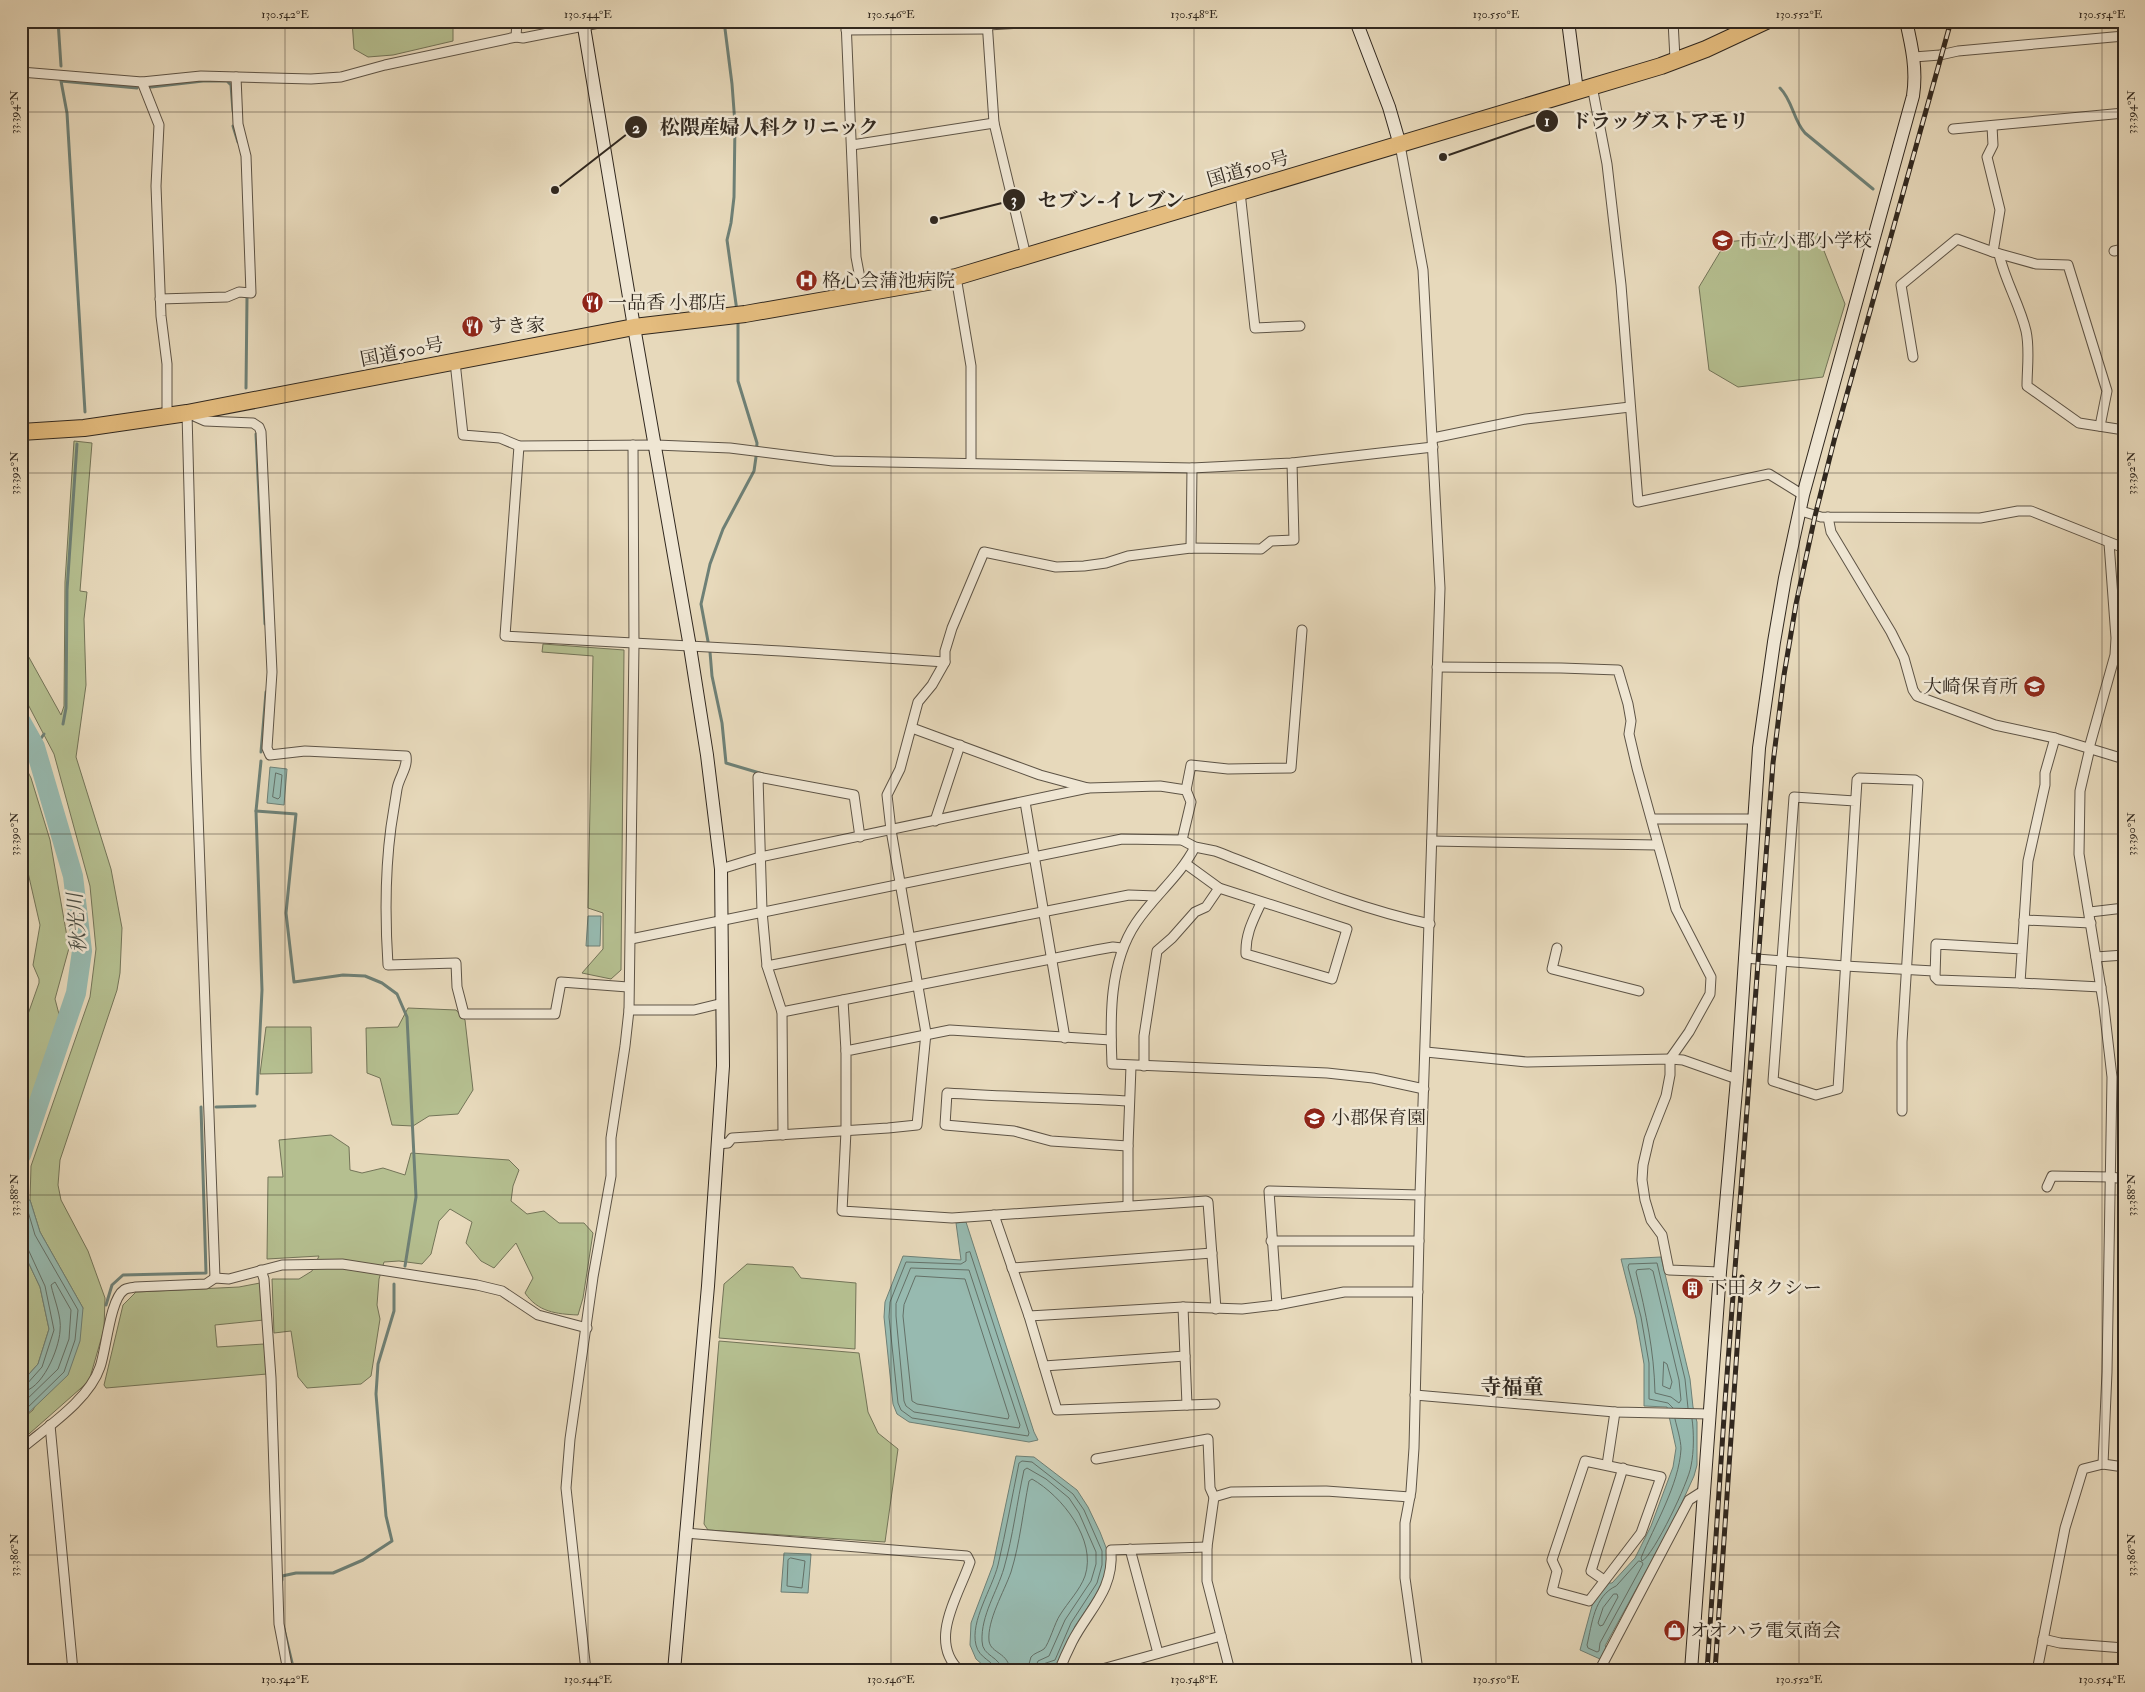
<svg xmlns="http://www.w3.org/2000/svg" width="2145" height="1692" font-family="'IM FELL Double Pica','Noto Serif JP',serif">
  <rect width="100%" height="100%" fill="#e7d9bb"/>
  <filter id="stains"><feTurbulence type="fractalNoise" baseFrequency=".004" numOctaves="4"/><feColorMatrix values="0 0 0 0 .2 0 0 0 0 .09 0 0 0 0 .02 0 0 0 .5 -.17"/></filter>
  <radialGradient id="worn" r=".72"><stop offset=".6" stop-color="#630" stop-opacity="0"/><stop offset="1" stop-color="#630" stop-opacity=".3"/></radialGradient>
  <!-- green -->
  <g fill="#b5bf90" stroke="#737458">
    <path d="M352,21H453V41L393,55L368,57L354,49Z"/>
    <path d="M1817,233L1845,304L1823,377L1738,387L1709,370L1699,287L1726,242Z"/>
    <path d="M74,441L92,443L80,591L87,592L84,619L86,685L76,757L111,869L122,928L120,973L117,990L60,1160L58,1185L61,1200L88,1251L105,1298L104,1329L89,1381L21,1441V1420L33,1410L83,1308L40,1232L30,1200L31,1166L90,997L96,949L90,886L54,754L21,691V643L61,715L64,706L65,582Z"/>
    <path d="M543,644L624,650L621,970L611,979L582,973L603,949V913L588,908L593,656L542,652Z"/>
    <path d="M21,758L31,778L50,840L69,948L55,999L60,1018L21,1127V1034L39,983V979L33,965L40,925L21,842Z"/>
    <path d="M408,1008L456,1010L465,1020L473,1090L458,1114L429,1116L413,1126L392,1125L380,1078L367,1073L366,1028L398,1027Z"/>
    <path d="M266,1027H311L312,1073L260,1074Z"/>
    <path d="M331,1135L349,1147L350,1170L362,1173L383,1168L405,1175L411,1153L509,1160L519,1170L513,1186L511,1201L527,1214L544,1211L559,1223H584L593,1233L583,1298L578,1315C556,1314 538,1312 525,1293L533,1278L516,1243L494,1268L481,1261L466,1243L472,1222L450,1209L439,1221L431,1254L422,1264L399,1261L384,1262L379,1279L377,1305L380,1319L371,1376L361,1384L307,1388L298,1377L291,1331L274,1333L272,1279H299L312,1271L319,1256L267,1259L268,1177H283L279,1140Z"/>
    <path d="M21,1247L40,1287L49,1329L38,1364L21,1383Z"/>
    <path d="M747,1264L793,1267L801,1278L856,1283L855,1349L719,1338L724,1284Z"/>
    <path d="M260,1283L264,1320L215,1325L217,1347L264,1344L267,1374L106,1388L104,1385L123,1305L136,1292L239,1287Z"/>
    <path d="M719,1341L859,1353L868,1412L878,1433L898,1449L885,1542L708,1530L704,1524Z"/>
    <path d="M495,1667V1671H439Z"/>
  </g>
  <!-- water -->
  <g fill="#97bab0" stroke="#6e8076">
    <path d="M270,767L287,769L284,805L267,803Z"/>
    <path d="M588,916H601L600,946H586Z"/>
    <path d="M30,1200L40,1232L83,1308L80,1341L68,1375L21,1420V1383L38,1364L49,1329L40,1287L21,1247V1202Z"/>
    <path d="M966,1222L1034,1432L1038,1440L1029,1442L909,1422L897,1414L893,1404L884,1317L885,1302L903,1256L961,1260L956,1223Z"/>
    <path d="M1661,1257L1690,1379L1693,1407L1697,1422V1465L1694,1476L1674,1520L1605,1646L1607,1648L1600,1659L1580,1650L1593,1602L1609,1583H1612L1635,1558L1651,1526L1673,1467L1676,1448L1667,1407L1644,1406V1364L1636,1318L1621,1259Z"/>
    <path d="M1016,1456L1034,1457L1077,1490L1088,1507L1100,1532L1107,1550V1565L1102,1586L1075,1626L1060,1663L1051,1668L996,1671L984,1666L976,1659L970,1645L971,1623L993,1565Z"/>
    <path d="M784,1553L811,1554L808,1593L781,1592Z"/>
  </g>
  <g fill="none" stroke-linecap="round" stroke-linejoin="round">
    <!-- shore -->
    <g stroke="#647168" stroke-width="1">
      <path d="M276,773L282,775L280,797L278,799L273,797Z"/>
      <path d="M21,1207L27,1208L35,1235L78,1310L75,1340L64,1372L21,1414"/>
      <path d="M21,1246L28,1249L45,1286L54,1330L42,1367L26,1385L21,1386"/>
      <path d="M970,1252L1029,1433L1028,1436L912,1418L901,1410L898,1403L889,1317L890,1302L906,1262L961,1264L966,1261V1253Z"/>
      <path d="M911,1268L969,1270L1020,1425L1019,1428L914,1412L906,1406L904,1401L896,1316V1304Z"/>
      <path d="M1650,1269L1653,1271L1679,1380L1681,1400L1679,1403L1671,1397L1655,1393C1654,1350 1646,1314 1636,1272L1637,1270Z"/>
      <path d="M916,1276L965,1279L1009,1416L1008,1419L917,1404L912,1401L903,1316L904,1305Z"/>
      <path d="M1664,1362L1667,1364L1672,1382L1670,1389L1663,1386Z"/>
      <path d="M21,1392C42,1391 59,1349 60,1331C62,1317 54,1299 51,1285L55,1282L71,1310L69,1339L58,1369L21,1405"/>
      <path d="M1673,1408L1668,1403L1649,1399V1363L1641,1317L1628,1267L1629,1264L1657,1263L1685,1379L1688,1408"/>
      <path d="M1675,1419C1677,1428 1681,1440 1681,1449C1679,1485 1654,1526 1641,1558L1642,1561C1654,1555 1689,1481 1691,1466C1694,1452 1694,1432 1692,1419"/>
      <path d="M791,1558L805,1561L802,1588L787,1586L788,1560Z"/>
      <path d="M1639,1561L1642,1562L1643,1564L1600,1643L1599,1651L1597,1652L1588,1648L1587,1645C1592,1624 1594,1596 1616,1586Z"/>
      <path d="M1614,1594H1617L1618,1597L1603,1625L1600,1626L1598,1623L1603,1608Z"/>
      <path d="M996,1671C995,1661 979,1659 976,1645C970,1621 992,1589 998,1565C1006,1531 1012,1497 1019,1463L1022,1461L1032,1462L1073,1494L1084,1510L1102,1551V1565L1097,1583L1071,1623L1055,1660L1043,1664L1040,1671"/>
      <path d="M1002,1671C1001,1656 982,1657 982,1641C981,1615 997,1592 1004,1568C1013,1536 1017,1502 1024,1470L1027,1468L1046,1479L1069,1498L1079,1513L1096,1552V1564L1091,1581L1065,1620L1049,1656L1038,1661L1034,1671"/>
      <path d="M1010,1671C1009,1652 991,1654 989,1641C987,1620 1004,1592 1011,1572C1020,1543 1023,1511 1029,1481L1032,1479C1062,1496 1097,1540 1085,1576C1080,1590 1068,1602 1060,1615C1055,1622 1049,1644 1044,1649C1040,1652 1034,1653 1031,1657L1027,1671"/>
    </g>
    <!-- stream -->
    <g stroke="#6e8076" stroke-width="3">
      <path d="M58,21L61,66"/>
      <path d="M724,21L732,84L735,124L734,197L731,223L727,240L737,311"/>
      <path d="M151,87L203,81H227L231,85L233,111"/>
      <path d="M1780,88C1793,101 1793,120 1805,133L1873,189"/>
      <path d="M233,126L238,142"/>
      <path d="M738,320V381L757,443L756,457L754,471L723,529L710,564L701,604L710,652L712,676L722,723L726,763L763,774"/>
      <path d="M246,388L247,298"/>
      <path d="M85,412L67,113L61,81L137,88"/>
      <path d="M256,434L265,624"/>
      <path d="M63,724L66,708L67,590L77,444"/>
      <path d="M35,747L44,734"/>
      <path d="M261,752L266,692"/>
      <path d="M256,811L296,814L286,913L294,982L343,975L365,976L382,983L397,994L407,1017L416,1197L405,1266"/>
      <path d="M257,1094L262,990L256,811L261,761"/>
      <path d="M216,1107L255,1106"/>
      <path d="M106,1305L112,1285L123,1275L206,1273L201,1107"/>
      <path d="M282,1580V1576L296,1573H333L363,1560L392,1541L386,1516L376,1394L378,1364L394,1311V1284"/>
      <path d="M284,1629L294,1671"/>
    </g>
    <!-- river -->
    <path stroke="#97bab0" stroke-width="20" d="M21,722L35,747L73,876L82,951L76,993L21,1155"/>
    <defs>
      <g id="street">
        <path d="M846,21L856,257L863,294"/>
        <path d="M987,21L994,123L1026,256"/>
        <path d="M1673,21L1675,59"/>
        <path d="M988,25L1054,21"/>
        <path d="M846,30L987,29"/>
        <path d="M516,37L523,38L609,21"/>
        <path d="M1914,57L1940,55L1958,51L2124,36"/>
        <path d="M21,72L142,82L201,76L311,79L341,77L385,65L516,37L517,21"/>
        <path d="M142,82L159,125L156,186L161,316L167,364V416"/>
        <path d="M1592,86L1607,164L1621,285L1638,502L1769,474L1803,495"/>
        <path d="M1992,126L1993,145L1987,157L2000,210L1993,252L2036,264L2068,265L2107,391L2100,426"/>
        <path d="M1953,129L2124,113"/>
        <path d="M852,145L994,123"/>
        <path d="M1400,145L1423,270L1440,588L1420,1195L1414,1448L1411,1491L1405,1523V1578L1418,1671"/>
        <path d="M1240,192L1255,328L1300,326"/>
        <path d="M2114,251L2124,249"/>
        <path d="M1999,254C2005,281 2020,305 2026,331C2030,349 2027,368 2027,386L2079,423L2124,430"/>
        <path d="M956,277L971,366V463"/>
        <path d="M160,299L227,297L239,292L251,293L246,156L238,124L236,77"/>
        <path d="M1913,357L1901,285L1957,239L1993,252"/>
        <path d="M455,362L463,435L500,438L519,446L656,445L730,448L833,461L1192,468L1292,463L1433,447"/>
        <path d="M1433,438L1526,419L1630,407"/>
        <path d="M519,446L505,636L781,651L945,662"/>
        <path d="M1801,511L1821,517L1980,518L2018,511H2031L2124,548"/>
        <path d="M1828,517L1831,532L1891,632L1904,658L1913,690L1917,696L1995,725L2055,738L2124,759"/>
        <path d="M1191,548L1192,468"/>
        <path d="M1437,667L1561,668L1618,670L1628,704L1631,721L1629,734L1637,768L1676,909L1711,977L1710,994L1689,1032L1670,1059V1075L1666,1096L1649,1139L1643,1165L1642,1180L1645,1200L1651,1220L1662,1235L1669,1270L1720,1272"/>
        <path d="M912,728L1040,775L1088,788L1160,786L1186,790L1191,802L1182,840"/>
        <path d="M2089,748L2115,655L2116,638L2109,543"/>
        <path d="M2090,748L2080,791L2079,854L2104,1007L2112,1077L2107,1372L2103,1464"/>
        <path d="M1186,790L1191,765L1228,769L1291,768L1302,630"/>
        <path d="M1855,801L1794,797L1773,1081L1816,1095L1838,1089L1857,780L1859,778L1915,780L1918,782L1902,1042V1111"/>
        <path d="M1025,802L1065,1038"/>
        <path d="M1652,819H1754"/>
        <path d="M935,821L960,745"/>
        <path d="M1432,841L1657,845"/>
        <path d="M1195,847C1180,876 1154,896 1136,923C1109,963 1110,1018 1112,1064L1327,1073L1373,1078L1424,1089"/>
        <path d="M1186,864L1219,888L1347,929L1332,979L1246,954C1245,935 1253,920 1261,903"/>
        <path d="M721,869L760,857L1088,788"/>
        <path d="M2090,912L2124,908"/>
        <path d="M2024,920L2091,923"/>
        <path d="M631,939L1122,839L1182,840L1195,847L1215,851C1286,878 1355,908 1430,924"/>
        <path d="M1557,948L1552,969L1639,991"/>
        <path d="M2022,949L1936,944L1935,977L1938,980L2020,983L2028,861L2045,785V773L2055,738"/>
        <path d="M2096,957L2124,955"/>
        <path d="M1744,958L1845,966L1934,971"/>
        <path d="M767,966L1129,895L1157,896"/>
        <path d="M2020,983L2101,987"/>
        <path d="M843,1000L846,1051"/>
        <path d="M629,1010H694L723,1003"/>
        <path d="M782,1012L1096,950L1113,947L1122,948"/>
        <path d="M1111,1040L950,1030L846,1051V1131L842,1211L952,1218L1206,1201L1208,1202L1216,1309"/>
        <path d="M1426,1052L1527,1062L1670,1059L1683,1060L1737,1079"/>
        <path d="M1144,1066V1036L1157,951L1172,938L1195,912L1206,907L1219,888"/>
        <path d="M783,1135L782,1012L767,966L762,911L758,777L854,795L860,837"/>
        <path d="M718,1144L728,1143L732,1138L888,1128L917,1125L926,1033L891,830L887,795L900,769L918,702L932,685L945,662V651L952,628L984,552L1056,567L1084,566L1106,563L1128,556L1191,548L1261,549L1271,541L1294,540L1292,463"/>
        <path d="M1128,1146L1051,1141L1014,1131L945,1125L947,1093C1008,1097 1068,1098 1129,1101"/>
        <path d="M2047,1187L2052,1176L2111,1177L2124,1179"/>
        <path d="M1128,1206V1146L1131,1066"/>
        <path d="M994,1215L1029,1316L1057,1410L1215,1404"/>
        <path d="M1271,1241H1419"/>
        <path d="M1012,1268L1212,1253"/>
        <path d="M261,1270L264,1279L271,1378L279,1624L288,1671"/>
        <path d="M215,1278L196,760L187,413L205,421L253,423L259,427L261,432L272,672L267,748L270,755L305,751L406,756C408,768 399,777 397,789C395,801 393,814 391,827C385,872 385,919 388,965L456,963L457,987L464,1014H555L561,982L628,987"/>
        <path d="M1277,1305L1269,1191L1420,1195"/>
        <path d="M1183,1307L1187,1405"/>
        <path d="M1029,1316L1183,1307L1242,1309L1277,1305L1344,1292H1418"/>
        <path d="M1044,1366L1185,1356"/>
        <path d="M1415,1395L1615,1412L1710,1414"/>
        <path d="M50,1425L73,1671"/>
        <path d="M21,1449C47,1427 89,1400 100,1367C106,1351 110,1299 124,1290C126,1288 131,1288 135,1287L206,1284L215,1278L229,1279L282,1265L342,1264L477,1285L502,1291L538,1315L587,1328"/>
        <path d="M1096,1459L1208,1439L1210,1488L1214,1497"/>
        <path d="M1585,1461L1661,1477L1641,1533L1589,1601L1552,1591L1557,1571L1552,1560Z"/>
        <path d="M1607,1465L1615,1412"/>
        <path d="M685,1533L967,1556L970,1562C959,1595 927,1641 960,1671"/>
        <path d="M1130,1549L1158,1653"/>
        <path d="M1604,1580L1591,1571L1623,1468"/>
        <path d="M2043,1639L2060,1643L2124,1648"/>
        <path d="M586,1671L566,1488L570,1439L593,1277L611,1176V1138L625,1046L629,1010L634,644L633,445"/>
        <path d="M1059,1671C1063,1661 1067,1652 1072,1642C1089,1609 1114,1591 1111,1550L1207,1547"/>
        <path d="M1095,1671L1221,1636"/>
        <path d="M1230,1671L1207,1581V1547L1214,1497L1231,1492L1326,1491L1410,1497"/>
        <path d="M1599,1671L1689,1500L1700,1493H1705"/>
        <path d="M2037,1671L2065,1528L2083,1469L2103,1464L2124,1467"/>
      </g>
      <g id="secondary">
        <path d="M583,21L634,327L690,647L707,755L721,869L723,1066L708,1286L674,1671"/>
        <path d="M1356,21L1389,107L1400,145"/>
        <path d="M1568,21L1577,91"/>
        <path d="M1691,1671L1720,1272L1737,1079L1759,748L1774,642L1785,578L1803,495L1913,96C1917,70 1912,47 1906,21"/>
      </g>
      <path id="highway" d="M21,432L84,428L187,413L634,327L745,314L956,277L1661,66L1706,49L1766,21"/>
    </defs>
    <!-- street casing -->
    <use href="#street" stroke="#5e5446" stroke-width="11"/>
    <!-- secondary casing -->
    <use href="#secondary" stroke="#31281f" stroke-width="14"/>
    <!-- highway casing -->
    <use href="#highway" stroke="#31281f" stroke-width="18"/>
    <!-- street -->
    <use href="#street" stroke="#efe6d3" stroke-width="9"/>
    <!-- secondary -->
    <use href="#secondary" stroke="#efe6d3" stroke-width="12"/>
    <!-- highway -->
    <use href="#highway" stroke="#e4bc7e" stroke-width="16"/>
    <defs>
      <g id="rail">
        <path d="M1707,1671L1725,1402L1773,763L1784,675L1796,604L1815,516L1835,437L1951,21"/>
        <path d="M1715,1671L1742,1277"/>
      </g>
    </defs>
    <!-- rail casing -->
    <use href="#rail" stroke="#31281f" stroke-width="5"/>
    <!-- rail -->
    <use href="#rail" stroke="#efe6d3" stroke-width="3" stroke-dasharray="9" stroke-linecap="butt"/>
  </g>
  <!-- ticks -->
  <path fill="none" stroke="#31281f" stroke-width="1" stroke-opacity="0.45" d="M285,21V1671M588,21V1671M891,21V1671M1194,21V1671M1496,21V1671M1799,21V1671M2102,21V1671M21,112H2124M21,473H2124M21,834H2124M21,1195H2124M21,1555H2124"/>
  <!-- icons -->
  <defs>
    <symbol id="school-disc" viewBox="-11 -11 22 22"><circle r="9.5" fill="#8f2418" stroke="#efe6d3"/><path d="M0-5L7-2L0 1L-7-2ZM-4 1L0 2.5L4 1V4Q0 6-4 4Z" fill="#fff"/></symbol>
    <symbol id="hospital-disc" viewBox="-11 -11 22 22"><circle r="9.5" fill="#8f2418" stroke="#efe6d3"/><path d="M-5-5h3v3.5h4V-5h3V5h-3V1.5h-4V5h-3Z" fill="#fff"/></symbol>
    <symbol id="restaurant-disc" viewBox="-11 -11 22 22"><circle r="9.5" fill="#8f2418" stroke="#efe6d3"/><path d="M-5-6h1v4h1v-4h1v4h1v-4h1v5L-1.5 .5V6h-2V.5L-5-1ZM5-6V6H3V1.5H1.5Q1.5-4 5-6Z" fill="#fff"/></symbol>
    <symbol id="building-disc" viewBox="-11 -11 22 22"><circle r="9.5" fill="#8f2418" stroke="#efe6d3"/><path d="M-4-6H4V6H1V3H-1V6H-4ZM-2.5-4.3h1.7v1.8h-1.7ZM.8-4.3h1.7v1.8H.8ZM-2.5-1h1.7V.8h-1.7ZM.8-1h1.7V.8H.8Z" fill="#fff"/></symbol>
    <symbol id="shop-disc" viewBox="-11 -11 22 22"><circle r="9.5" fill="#8f2418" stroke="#efe6d3"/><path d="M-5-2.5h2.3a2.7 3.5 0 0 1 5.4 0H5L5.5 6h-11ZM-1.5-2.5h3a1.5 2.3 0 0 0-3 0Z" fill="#fff"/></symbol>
  </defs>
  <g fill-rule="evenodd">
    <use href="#school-disc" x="1710" y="228" width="25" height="25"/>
    <use href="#hospital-disc" x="794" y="268" width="25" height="25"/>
    <use href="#restaurant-disc" x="580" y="290" width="25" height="25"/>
    <use href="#restaurant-disc" x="460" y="314" width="25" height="25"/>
    <use href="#school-disc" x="2022" y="674" width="25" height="25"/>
    <use href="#school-disc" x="1302" y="1106" width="25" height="25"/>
    <use href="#building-disc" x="1680" y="1276" width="25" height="25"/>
    <use href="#shop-disc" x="1662" y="1618" width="25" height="25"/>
  </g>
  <g text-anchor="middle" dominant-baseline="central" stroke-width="5" stroke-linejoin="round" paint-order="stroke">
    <!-- street labels -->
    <g font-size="19" fill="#31281f" stroke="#efe6d3">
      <text transform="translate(1248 169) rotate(-16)">国道500号</text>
      <text transform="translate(402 352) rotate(-11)">国道500号</text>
    </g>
    <!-- poi labels -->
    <g font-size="19" fill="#31281f" stroke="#efe6d3" text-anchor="start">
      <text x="1739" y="241">市立小郡小学校</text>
      <text x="822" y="281">格心会蒲池病院</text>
      <text x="608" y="303">一品香 小郡店</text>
      <text x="488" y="326">すき家</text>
      <text x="2018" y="687" text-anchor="end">大崎保育所</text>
      <text x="1331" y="1118">小郡保育園</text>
      <text x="1708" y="1288">下田タクシー</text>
      <text x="1690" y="1631">オオハラ電気商会</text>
    </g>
    <!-- water labels -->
    <g font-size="20" font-style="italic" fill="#4a4c43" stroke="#efe6d3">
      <text transform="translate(77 923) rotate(-94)">秋光川</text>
    </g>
    <!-- quarter labels -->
    <g font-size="21" font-weight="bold" fill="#31281f" stroke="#efe6d3">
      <text x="1512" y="1387">寺福童</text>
    </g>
  </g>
  <!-- callouts -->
  <path fill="none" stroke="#31281f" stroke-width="2" d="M1443 157L1547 121M555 190L636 127M934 220L1014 200"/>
  <g fill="#31281f" stroke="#efe6d3" stroke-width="2">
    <circle cx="1443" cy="157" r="5"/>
    <circle cx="555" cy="190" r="5"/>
    <circle cx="934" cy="220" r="5"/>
    <circle cx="1547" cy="121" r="12"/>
    <circle cx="636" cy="127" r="12"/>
    <circle cx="1014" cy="200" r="12"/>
  </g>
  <g font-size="15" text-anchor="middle" font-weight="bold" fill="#fff">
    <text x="1547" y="126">1</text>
    <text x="636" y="133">2</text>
    <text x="1014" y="205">3</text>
  </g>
  <g font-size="20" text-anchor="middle" font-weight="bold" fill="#31281f" stroke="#efe6d3" stroke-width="5" stroke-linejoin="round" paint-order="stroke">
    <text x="1660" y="128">ドラッグストアモリ</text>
    <text x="769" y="134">松隈産婦人科クリニック</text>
    <text x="1111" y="207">セブン-イレブン</text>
  </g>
  <!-- margin -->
  <rect width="2145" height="1692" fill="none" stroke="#e7d9bb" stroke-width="55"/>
  <rect x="28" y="28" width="2090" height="1636" fill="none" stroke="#31281f" stroke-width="2"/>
  <g font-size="12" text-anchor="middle" fill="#31281f">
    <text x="285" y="18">130.542°E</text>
    <text x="588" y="18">130.544°E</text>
    <text x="891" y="18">130.546°E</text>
    <text x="1194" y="18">130.548°E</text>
    <text x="1496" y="18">130.550°E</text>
    <text x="1799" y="18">130.552°E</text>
    <text x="2102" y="18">130.554°E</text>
    <text transform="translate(14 112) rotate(-90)" y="4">33.394°N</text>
    <text transform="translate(2131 112) rotate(-90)" y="4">33.394°N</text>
    <text transform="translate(14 473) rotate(-90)" y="4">33.392°N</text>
    <text transform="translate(2131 473) rotate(-90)" y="4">33.392°N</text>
    <text transform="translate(14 834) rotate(-90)" y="4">33.390°N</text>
    <text transform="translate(2131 834) rotate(-90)" y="4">33.390°N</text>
    <text transform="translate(14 1195) rotate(-90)" y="4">33.388°N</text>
    <text transform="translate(2131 1195) rotate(-90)" y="4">33.388°N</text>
    <text transform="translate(14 1555) rotate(-90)" y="4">33.386°N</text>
    <text transform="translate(2131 1555) rotate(-90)" y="4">33.386°N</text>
    <text x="285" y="1683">130.542°E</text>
    <text x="588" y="1683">130.544°E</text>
    <text x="891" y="1683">130.546°E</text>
    <text x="1194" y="1683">130.548°E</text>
    <text x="1496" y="1683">130.550°E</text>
    <text x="1799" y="1683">130.552°E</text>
    <text x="2102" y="1683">130.554°E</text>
  </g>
  <rect width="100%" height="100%" filter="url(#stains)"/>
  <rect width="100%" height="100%" fill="url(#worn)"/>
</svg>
